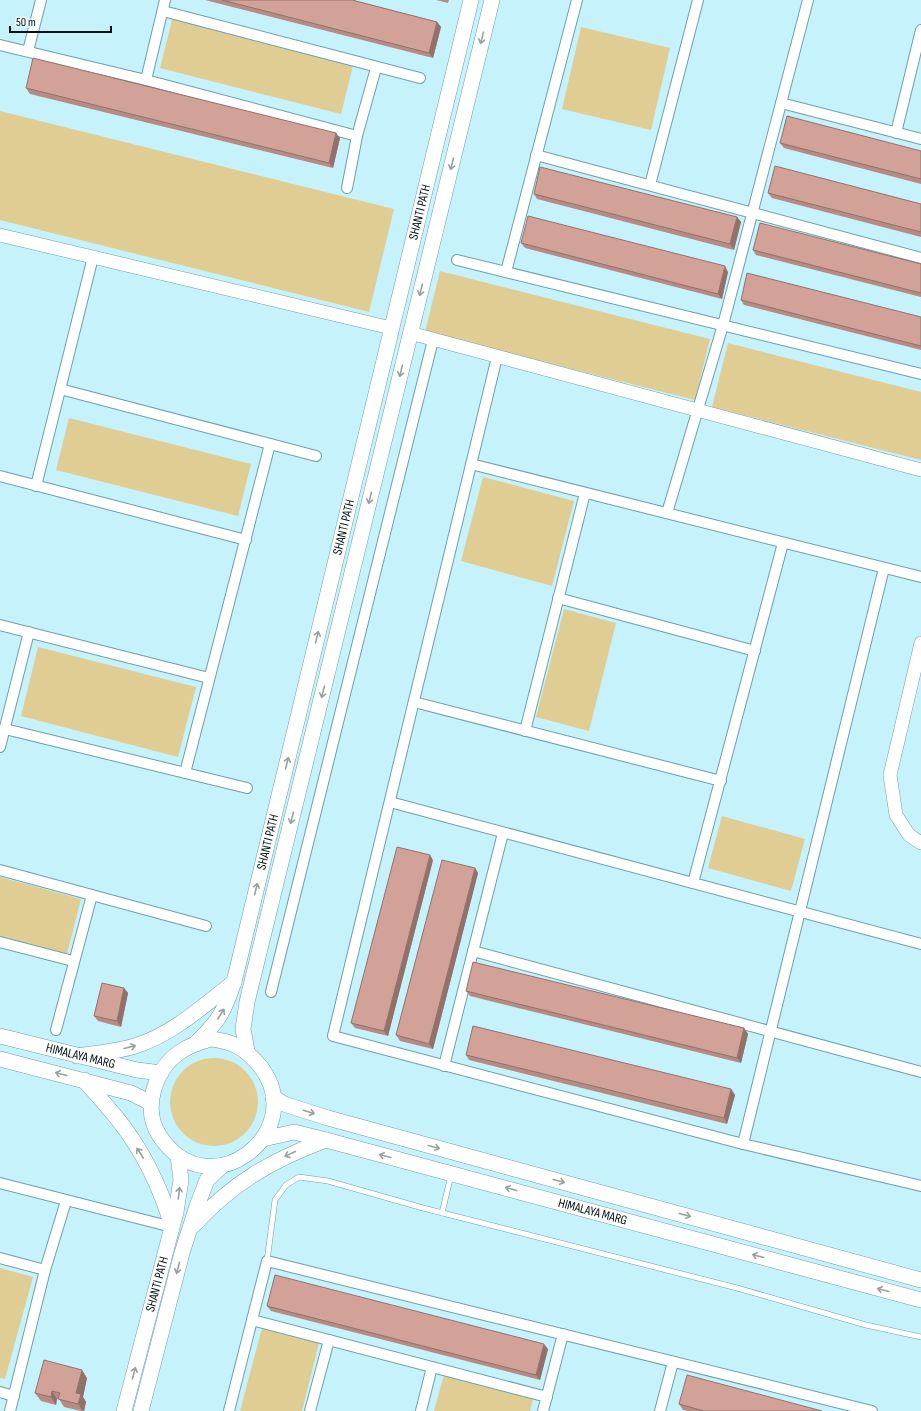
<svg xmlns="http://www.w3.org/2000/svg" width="921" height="1411" font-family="'Sofia Sans Condensed',sans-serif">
  <rect width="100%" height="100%" fill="#c6f2fb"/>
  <!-- green -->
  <g fill="#e0cd94">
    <path d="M173,16L354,62L341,114L160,68Z"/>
    <path d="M581,27L670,48L651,130L562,109Z"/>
    <path d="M0,111L394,209L369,312L0,220Z"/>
    <path d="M440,271L710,339L695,400L425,332Z"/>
    <path d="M728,343L921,392V460L712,407Z"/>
    <path d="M69,418L251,464L238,516L56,470Z"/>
    <path d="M483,477L574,501L552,586L461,561Z"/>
    <path d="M564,609L616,623L589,731L536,717Z"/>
    <path d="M38,647L196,687L178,757L21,716Z"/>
    <path d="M722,816L805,839L791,891L708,868Z"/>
    <path d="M0,877L81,899L67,954L0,936Z"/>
    <circle cx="214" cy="1102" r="44"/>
    <path d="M0,1268L33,1277L5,1379L0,1378Z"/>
    <path d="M262,1328L319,1343L302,1411H240Z"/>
    <path d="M444,1375L533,1399L530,1411H434Z"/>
  </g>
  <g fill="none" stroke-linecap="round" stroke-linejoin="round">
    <defs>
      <g id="service">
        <path d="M442,1213L451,1175"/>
        <path d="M267,1261L275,1200L286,1185L299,1177L328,1181L423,1208L737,1288L866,1325L921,1337"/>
      </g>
      <g id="minor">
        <path d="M163,11L420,78"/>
        <path d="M0,45L146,80L357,136"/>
        <path d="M28,51L41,0"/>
        <path d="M146,80L165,0"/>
        <path d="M781,103L921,139"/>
        <path d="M896,133L921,30"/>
        <path d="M536,155L921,258"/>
        <path d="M650,185L698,0"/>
        <path d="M347,188L357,136L376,68"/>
        <path d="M457,260L921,374"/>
        <path d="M506,272L577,0"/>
        <path d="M497,357L333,1036L743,1144L921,1186"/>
        <path d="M60,389L316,456"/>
        <path d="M471,464L921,577"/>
        <path d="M0,476L246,540"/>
        <path d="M36,486L93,257"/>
        <path d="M667,513L723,325L808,0"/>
        <path d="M558,598L755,651"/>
        <path d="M0,625L209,678"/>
        <path d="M414,702L721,781"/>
        <path d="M5,729L247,788"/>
        <path d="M525,731L585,493"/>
        <path d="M0,747L29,632"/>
        <path d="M185,773L270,444"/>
        <path d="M390,802L921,944"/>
        <path d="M0,870L206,926"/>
        <path d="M693,883L783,543"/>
        <path d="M0,942L73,961"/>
        <path d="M473,951L921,1072"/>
        <path d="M271,992L433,340"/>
        <path d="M56,1030L92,895"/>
        <path d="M444,1066L503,833"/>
        <path d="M743,1144L884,568"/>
        <path d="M0,1183L172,1227"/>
        <path d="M0,1258L45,1270"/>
        <path d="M252,1320L547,1397"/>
        <path d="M0,1392L14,1396"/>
        <path d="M10,1411L45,1270L66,1201"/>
        <path d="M229,1411L267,1261L872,1411"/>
        <path d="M310,1411L329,1340"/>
        <path d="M421,1411L432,1367"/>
        <path d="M543,1411L563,1334"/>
        <path d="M660,1411L673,1362"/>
      </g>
      <g id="tertiary">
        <path d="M0,235L391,328"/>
        <path d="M410,333L921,470"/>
        <path d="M921,643L890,775L896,815L909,835L921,843"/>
      </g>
      <g id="secondary">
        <path id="s1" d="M0,1036L137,1070L161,1073"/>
        <path d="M211,1039C233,1041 246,1049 260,1066C311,1131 209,1212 159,1135C142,1108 155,1069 180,1052C190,1045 200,1042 211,1039Z"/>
        <path id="s2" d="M196,1043C219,1021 224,1012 234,982L471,0"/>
        <path d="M247,1051L243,1029L247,1002L492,0"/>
        <path d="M77,1056C96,1053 116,1052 135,1046C173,1034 203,1006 234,982"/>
        <path d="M0,1059L131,1093L151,1103"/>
        <path d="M84,1080C96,1094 109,1108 120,1122C144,1153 161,1189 172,1226"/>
        <path d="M273,1097L284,1104L328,1118L921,1280"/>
        <path id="s3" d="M263,1139L294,1132L326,1140L921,1300"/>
        <path d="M193,1226C232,1183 272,1160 326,1140"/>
        <path id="s4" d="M124,1411L176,1212L181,1180L178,1156"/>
        <path d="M141,1411L182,1253L197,1206L207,1180L222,1166"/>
      </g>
    </defs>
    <!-- service casing -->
    <use href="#service" stroke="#6ba1ac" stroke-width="6"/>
    <!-- minor casing -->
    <use href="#minor" stroke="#6ba1ac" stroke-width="12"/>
    <!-- tertiary casing -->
    <use href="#tertiary" stroke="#6ba1ac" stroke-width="14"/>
    <!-- secondary casing -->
    <use href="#secondary" stroke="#6ba1ac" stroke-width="16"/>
    <!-- service -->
    <use href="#service" stroke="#fff" stroke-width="5"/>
    <!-- minor -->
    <use href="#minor" stroke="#fff" stroke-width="10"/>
    <!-- tertiary -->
    <use href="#tertiary" stroke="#fff" stroke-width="13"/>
    <!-- secondary -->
    <use href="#secondary" stroke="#fff" stroke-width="15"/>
  </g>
  <!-- wall -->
  <g fill="#b58b84">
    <path d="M205,0H352L437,22L441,27L433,58Z"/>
    <path d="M436,0H449L448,3Z"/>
    <path d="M26,88L340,138L333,168L30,94Z"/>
    <path d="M780,143L921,151V184L784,148Z"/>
    <path d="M768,193L921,204V237L772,198Z"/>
    <path d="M534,194L737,217L741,222L734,250L537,199Z"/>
    <path d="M521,243L728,272L722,299L525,248Z"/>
    <path d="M753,250L921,264V297L756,255Z"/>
    <path d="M741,300L921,317V350L744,305Z"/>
    <path d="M433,860L388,1036L355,1028L351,1023Z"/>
    <path d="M475,868L478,873L433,1049L400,1041L396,1035Z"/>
    <path d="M124,988L128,993L121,1027L98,1021L94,1016Z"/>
    <path d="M466,991L744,1028L748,1034L741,1063L470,996Z"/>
    <path d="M466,1055L731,1089L735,1095L727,1124L469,1060Z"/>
    <path d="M267,1306L548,1349L540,1380L271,1311Z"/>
    <path d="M87,1378L83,1397L86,1402L84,1411H81L64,1407L59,1399H57L56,1405L41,1401L35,1393Z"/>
    <path d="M679,1404L822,1411H688L683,1410Z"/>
  </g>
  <!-- shaded-wall -->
  <g fill="#93716b">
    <path d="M437,22L441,27L433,58L429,53Z"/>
    <path d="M336,133L340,138L333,168L329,163Z"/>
    <path d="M737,217L741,222L734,250L730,244Z"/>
    <path d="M725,266L728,272L722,299L718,294Z"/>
    <path d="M430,855L433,860L388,1036L384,1031Z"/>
    <path d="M475,868L478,873L433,1049L429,1044Z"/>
    <path d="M124,988L128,993L121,1027L117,1021Z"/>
    <path d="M744,1028L748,1034L741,1063L737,1058Z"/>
    <path d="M731,1089L735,1095L727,1124L724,1118Z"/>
    <path d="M544,1344L548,1349L540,1380L536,1375Z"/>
    <path d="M82,1370L87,1378L83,1397L86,1402L84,1411H83L78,1404L76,1393Z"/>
    <path d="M52,1391L57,1399L56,1405L51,1397Z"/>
  </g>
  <!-- building -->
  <g fill="#d2a299" stroke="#93716b">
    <path d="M222,0H352L437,22L429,53Z"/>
    <path d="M33,58L336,133L329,163L26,88Z"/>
    <path d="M787,116L921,151V179L780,143Z"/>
    <path d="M775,166L921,204V232L768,193Z"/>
    <path d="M540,167L737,217L730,244L534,194Z"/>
    <path d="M528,216L725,266L718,294L521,243Z"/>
    <path d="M760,223L921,264V293L753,250Z"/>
    <path d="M747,273L921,317V346L741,300Z"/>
    <path d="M397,847L430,855L384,1031L351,1023Z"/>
    <path d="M442,860L475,868L429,1044L396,1035Z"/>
    <path d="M473,962L744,1028L737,1058L466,991Z"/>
    <path d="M102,983L124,988L117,1021L94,1016Z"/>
    <path d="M473,1026L731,1089L724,1118L466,1055Z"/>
    <path d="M275,1275L544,1344L536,1375L267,1306Z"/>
    <path d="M44,1360L82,1370L76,1393L81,1394L78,1404L58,1399L60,1393L52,1391L51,1397L35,1393Z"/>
    <path d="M687,1375L822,1411H704L679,1404Z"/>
  </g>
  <!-- one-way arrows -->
  <defs><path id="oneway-shaft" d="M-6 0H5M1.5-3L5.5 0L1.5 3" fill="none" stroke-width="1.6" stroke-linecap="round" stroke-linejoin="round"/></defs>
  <g stroke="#99a0a1">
    <use href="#oneway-shaft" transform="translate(482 38) rotate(104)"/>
    <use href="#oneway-shaft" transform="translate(452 164) rotate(104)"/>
    <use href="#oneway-shaft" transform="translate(421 290) rotate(104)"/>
    <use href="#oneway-shaft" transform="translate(401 371) rotate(104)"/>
    <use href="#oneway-shaft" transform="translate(370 498) rotate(104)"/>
    <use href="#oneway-shaft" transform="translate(317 637) rotate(-76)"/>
    <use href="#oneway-shaft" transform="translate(323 692) rotate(104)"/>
    <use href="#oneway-shaft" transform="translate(287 763) rotate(-76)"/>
    <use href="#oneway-shaft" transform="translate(292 818) rotate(104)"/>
    <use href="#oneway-shaft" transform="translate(256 889) rotate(-76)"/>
    <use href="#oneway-shaft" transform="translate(221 1014) rotate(-59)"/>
    <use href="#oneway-shaft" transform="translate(130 1047) rotate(-14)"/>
    <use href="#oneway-shaft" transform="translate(61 1074) rotate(-165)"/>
    <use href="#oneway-shaft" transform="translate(309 1112) rotate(17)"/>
    <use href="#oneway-shaft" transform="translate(434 1147) rotate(15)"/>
    <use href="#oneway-shaft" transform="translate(140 1153) rotate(-123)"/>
    <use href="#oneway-shaft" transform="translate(290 1154) rotate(155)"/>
    <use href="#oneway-shaft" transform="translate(385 1156) rotate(-165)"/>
    <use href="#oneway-shaft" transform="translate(559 1181) rotate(15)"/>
    <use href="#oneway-shaft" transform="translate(511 1189) rotate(-165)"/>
    <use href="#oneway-shaft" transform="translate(179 1193) rotate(-83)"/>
    <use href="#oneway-shaft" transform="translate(685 1215) rotate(15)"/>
    <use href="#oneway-shaft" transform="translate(758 1256) rotate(-165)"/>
    <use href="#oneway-shaft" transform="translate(178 1268) rotate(105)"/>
    <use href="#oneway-shaft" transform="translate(883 1290) rotate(-165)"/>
    <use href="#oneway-shaft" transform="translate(134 1373) rotate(-75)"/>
  </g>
  <g text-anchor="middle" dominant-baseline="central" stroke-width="3" stroke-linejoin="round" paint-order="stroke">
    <!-- street labels -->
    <g font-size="13" fill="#001115" stroke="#eef9fb">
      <text stroke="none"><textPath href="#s2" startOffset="865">SHANTI PATH</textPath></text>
      <text stroke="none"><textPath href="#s2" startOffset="541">SHANTI PATH</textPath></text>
      <text stroke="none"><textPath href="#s2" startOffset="217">SHANTI PATH</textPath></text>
      <text stroke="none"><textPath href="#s1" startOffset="83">HIMALAYA MARG</textPath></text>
      <text stroke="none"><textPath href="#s3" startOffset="341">HIMALAYA MARG</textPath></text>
      <text stroke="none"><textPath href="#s4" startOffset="131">SHANTI PATH</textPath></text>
    </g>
  </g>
  <!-- scale -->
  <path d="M10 26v6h101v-6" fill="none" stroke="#001115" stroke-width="2"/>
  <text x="16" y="26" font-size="12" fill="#001115" stroke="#eef9fb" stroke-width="3" paint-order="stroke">50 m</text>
</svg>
